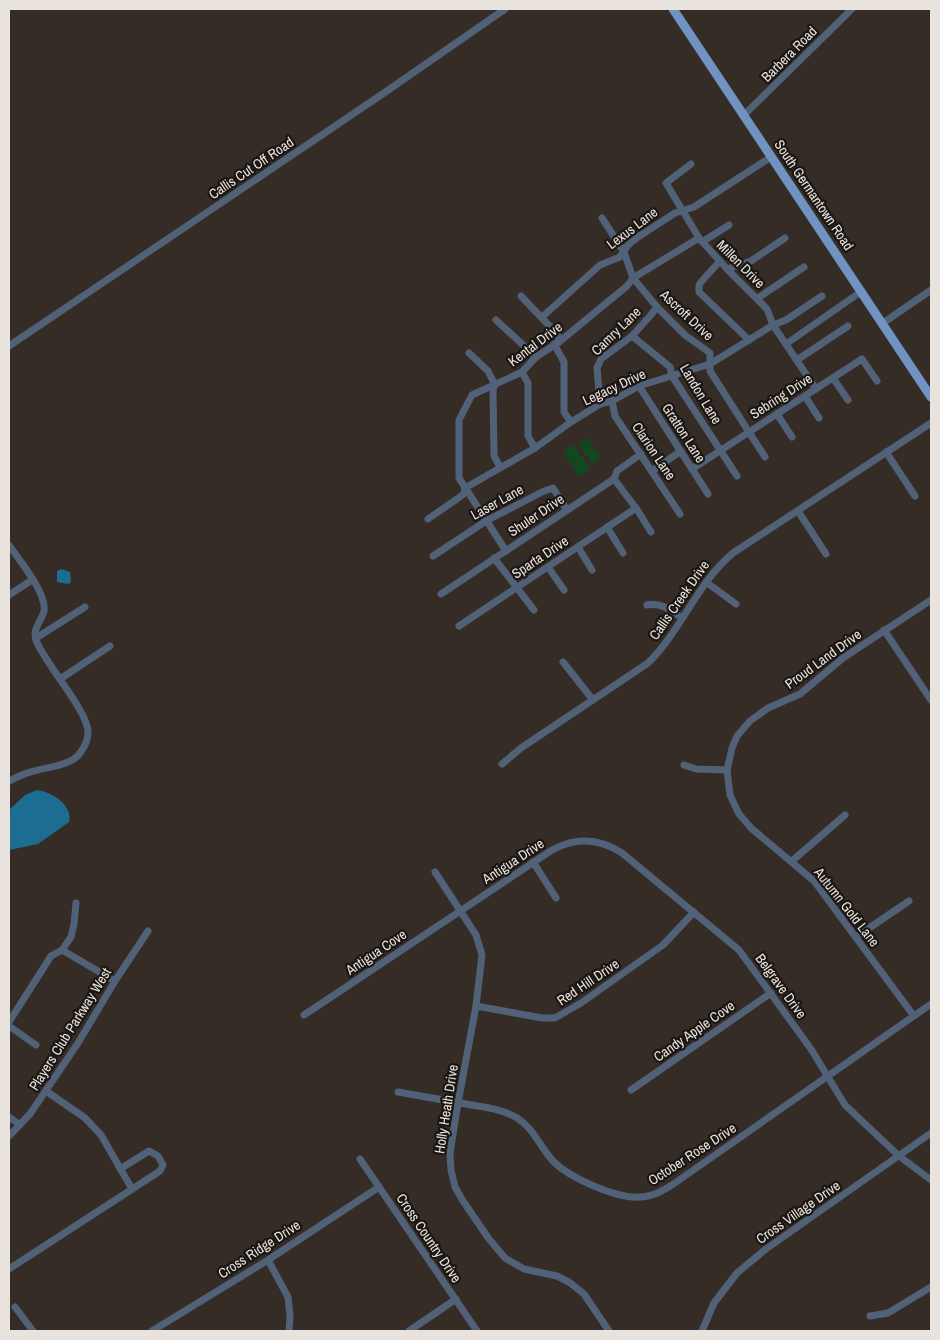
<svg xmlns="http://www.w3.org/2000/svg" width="940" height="1340" font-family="'Archivo Narrow',sans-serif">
  <rect width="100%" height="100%" fill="#362c26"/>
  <!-- green -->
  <g fill="#11481f">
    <path d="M588,438L601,458L592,464L579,444Z"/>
    <path d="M574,445L590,469L579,476L563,452Z"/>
  </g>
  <!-- water -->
  <g fill="#1d6c92">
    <path d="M61,569L70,572L71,581L69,584L57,582V571Z"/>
    <path d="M37,790C52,792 73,805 69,822L38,844L9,850V810L25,795Z"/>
  </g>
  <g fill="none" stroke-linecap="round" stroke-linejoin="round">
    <!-- minor -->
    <g stroke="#516178" stroke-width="7">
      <path d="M743,116L852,9"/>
      <path d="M691,164L666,183L699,238L727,269L767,309L773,325L816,389"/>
      <path d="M602,218L624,252L633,278L657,307L685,335L710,353V371L765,457"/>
      <path d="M702,242L729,225"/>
      <path d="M720,261L701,282L699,285V292L749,340"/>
      <path d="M727,269L751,261L785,238"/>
      <path d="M521,296L558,335L559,342"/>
      <path d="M758,298L804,267"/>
      <path d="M542,317L600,265L620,257L628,245L638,237L675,213L694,207L771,157"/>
      <path d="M496,320L536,357"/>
      <path d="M883,323L931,290"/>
      <path d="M632,336L670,367L672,376L737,476"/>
      <path d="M554,344L564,362V412L571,422"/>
      <path d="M786,344L862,291"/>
      <path d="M9,346L384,93L505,9"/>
      <path d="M469,353L488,371L495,385L493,389L494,456L500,467"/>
      <path d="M797,360L848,326"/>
      <path d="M522,372L528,383V436L535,448"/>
      <path d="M833,378L848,400"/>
      <path d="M639,386L708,494"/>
      <path d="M805,396L819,418"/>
      <path d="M612,401L615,416L680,514"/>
      <path d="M600,404L597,368L601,359L632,336L650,316L657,307"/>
      <path d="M777,414L792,437"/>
      <path d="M886,452L915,496"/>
      <path d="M692,469L862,359L877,381"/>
      <path d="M652,471L681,451"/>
      <path d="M614,479L636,508L651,532"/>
      <path d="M798,511L826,554"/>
      <path d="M428,519L464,494L465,488L535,448L571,422L600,404L612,401L639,386L710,364L773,325L786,320L822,296"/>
      <path d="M607,527L623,553"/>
      <path d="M9,545C19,560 47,593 44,611C42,621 32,628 36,640C45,664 89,712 88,733C88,742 81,754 74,759C62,767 47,767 34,771C25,773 17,777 9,781"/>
      <path d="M578,547L592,570"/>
      <path d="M506,551L459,478V420L472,395L522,372L536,357L559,342L627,286L633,278L699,238"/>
      <path d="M433,556L486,521L544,491L553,488L567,510"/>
      <path d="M494,558L534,610"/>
      <path d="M548,567L564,590"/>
      <path d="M706,582L736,604"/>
      <path d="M441,594L614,479L617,471L641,454"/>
      <path d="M9,595L32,580"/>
      <path d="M647,605C661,602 671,610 682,618"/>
      <path d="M459,626L636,508"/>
      <path d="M884,630L931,700"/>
      <path d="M36,638L85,607"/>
      <path d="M563,662L593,700"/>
      <path d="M60,679L110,646"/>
      <path d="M502,764L521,748L648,663C681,631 697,583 733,553L931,423"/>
      <path d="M684,765L696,769L727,770"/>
      <path d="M792,861L845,815"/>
      <path d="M533,862L556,898"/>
      <path d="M435,872L476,935L482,955L476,1006L458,1103L450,1153L451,1170L455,1187L463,1201L489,1239L505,1258L524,1269L557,1276L569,1282L584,1294L609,1331"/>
      <path d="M856,937L909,901"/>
      <path d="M62,950L115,981"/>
      <path d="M476,1006L542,1018H555L581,1003L663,945L694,912"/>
      <path d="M304,1015L552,850C576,837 599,838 622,853L739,950L811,1049L845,1105L899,1156L931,1180"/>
      <path d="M914,1016L814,881L751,828L739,814L730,795L727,770L732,748L737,736L750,721L768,708L800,694L843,658L931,600"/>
      <path d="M9,1022L51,956L62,950L71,937L74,924L76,903"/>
      <path d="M9,1026L36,1045"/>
      <path d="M631,1090L771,993"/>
      <path d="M46,1091L85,1118L101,1135L132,1189"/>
      <path d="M398,1092C421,1096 444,1100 466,1104C483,1107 502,1109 517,1118C535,1129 540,1148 554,1162C570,1178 617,1199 640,1197C652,1197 662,1191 672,1185L931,1004"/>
      <path d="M9,1117L20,1125"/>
      <path d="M9,1136L30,1114L78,1043L115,981L148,931"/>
      <path d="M360,1159L477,1331"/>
      <path d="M268,1260L288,1297L290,1316L289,1331"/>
      <path d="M9,1269L160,1171L163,1165L158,1156L149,1151L120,1169"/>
      <path d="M15,1307L33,1331"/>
      <path d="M870,1316L888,1313L931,1287"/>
      <path d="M152,1331L268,1260L379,1187"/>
      <path d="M409,1331L456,1299"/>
      <path d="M702,1331L714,1303L737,1273L766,1249L931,1133"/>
    </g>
    <!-- major -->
    <path stroke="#7193c2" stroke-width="9" d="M673,9L931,397"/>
  </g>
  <g text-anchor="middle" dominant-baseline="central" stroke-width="4.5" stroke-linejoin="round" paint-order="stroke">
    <!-- street labels -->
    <g font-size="14" fill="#e9e3de" stroke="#1a1613">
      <text transform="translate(789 54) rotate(-45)">Barbera Road</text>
      <text transform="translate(251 168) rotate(-34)">Callis Cut Off Road</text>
      <text transform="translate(814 195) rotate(56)">South Germantown Road</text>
      <text transform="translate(632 228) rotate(-37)">Lexus Lane</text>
      <text transform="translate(741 264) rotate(45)">Millen Drive</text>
      <text transform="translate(687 315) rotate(43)">Ascroft Drive</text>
      <text transform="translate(616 331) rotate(-44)">Camry Lane</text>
      <text transform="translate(535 344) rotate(-37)">Kental Drive</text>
      <text transform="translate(614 387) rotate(-25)">Legacy Drive</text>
      <text transform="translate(701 394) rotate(59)">Landon Lane</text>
      <text transform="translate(781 396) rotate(-33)">Sebring Drive</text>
      <text transform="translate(684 433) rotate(57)">Gratton Lane</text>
      <text transform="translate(654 451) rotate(56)">Clarion Lane</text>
      <text transform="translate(497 502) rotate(-29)">Laser Lane</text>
      <text transform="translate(536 515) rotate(-34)">Shuler Drive</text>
      <text transform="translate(540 557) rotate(-34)">Sparta Drive</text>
      <text transform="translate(679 600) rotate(-55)">Callis Creek Drive</text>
      <text transform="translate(823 659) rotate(-36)">Proud Land Drive</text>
      <text transform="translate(513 861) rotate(-33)">Antigua Drive</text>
      <text transform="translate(847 907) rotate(52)">Autumn Gold Lane</text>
      <text transform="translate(376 952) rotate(-34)">Antigua Cove</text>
      <text transform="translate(588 982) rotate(-34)">Red Hill Drive</text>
      <text transform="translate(781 986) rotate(54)">Belgrave Drive</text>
      <text transform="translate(70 1029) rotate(-58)">Players Club Parkway West</text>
      <text transform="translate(694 1031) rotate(-35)">Candy Apple Cove</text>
      <text transform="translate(446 1109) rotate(-81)">Holly Heath Drive</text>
      <text transform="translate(692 1154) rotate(-33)">October Rose Drive</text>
      <text transform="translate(798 1212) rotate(-35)">Cross Village Drive</text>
      <text transform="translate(429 1238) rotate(56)">Cross Country Drive</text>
      <text transform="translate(259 1249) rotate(-33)">Cross Ridge Drive</text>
    </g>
  </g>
  <!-- border -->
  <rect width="940" height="1340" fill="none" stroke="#e9e3de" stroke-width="20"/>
</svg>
